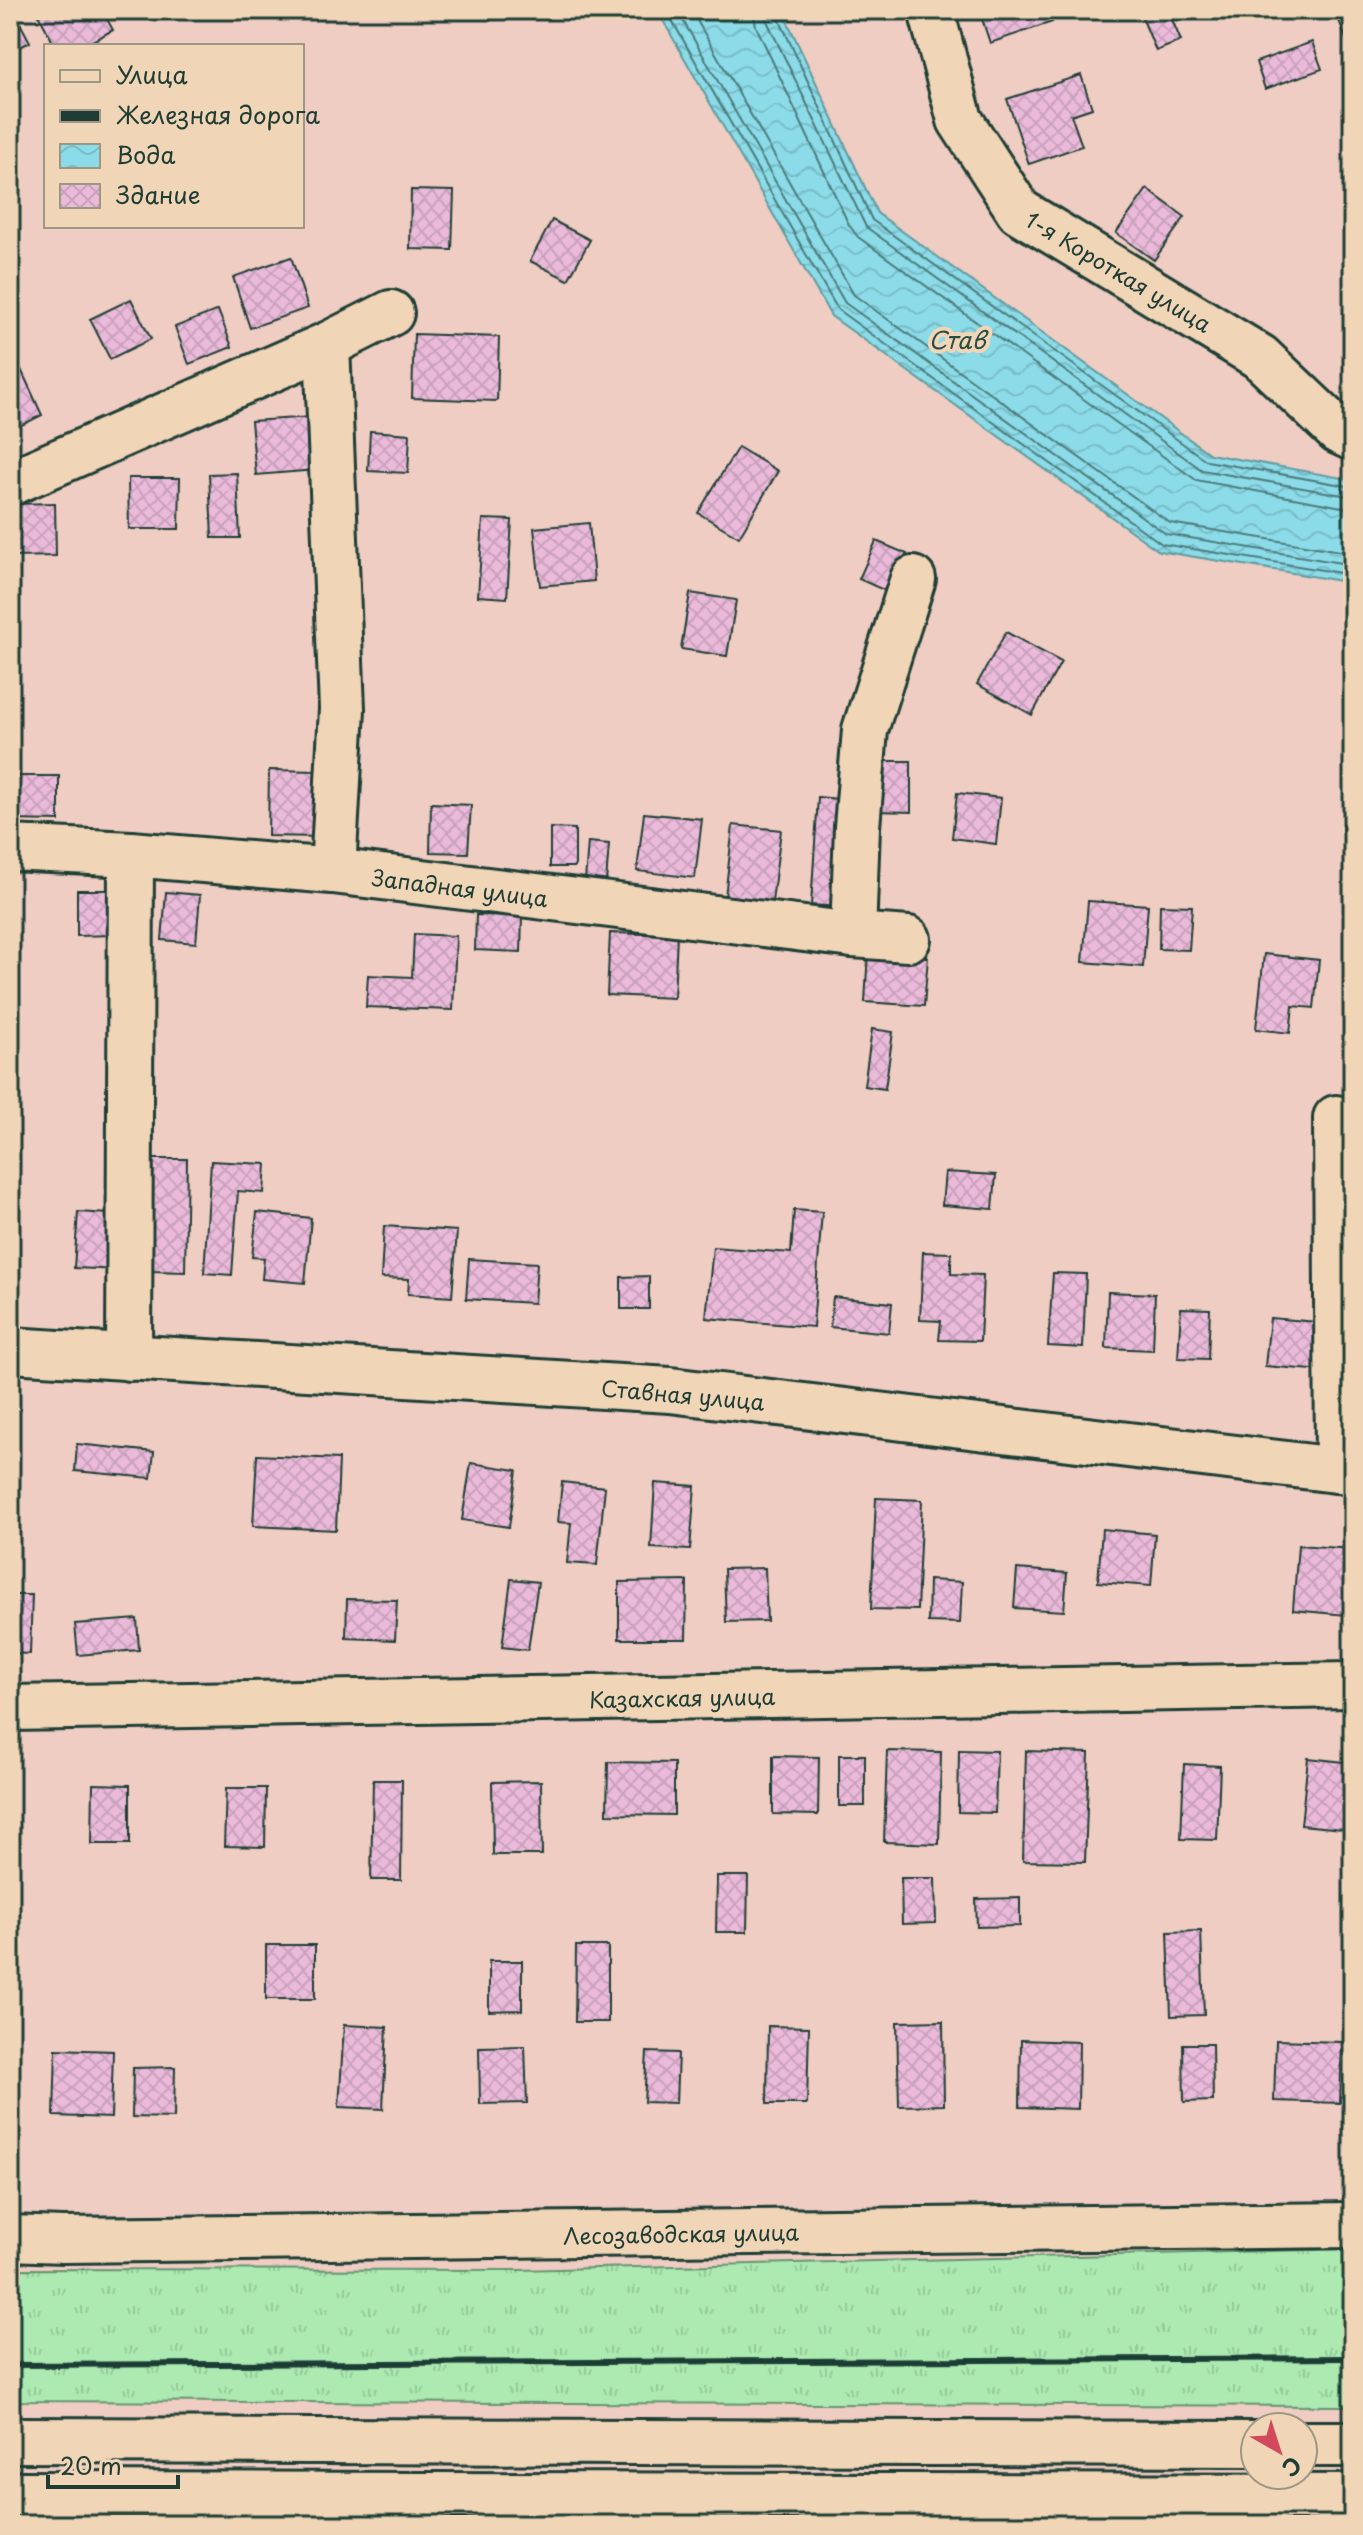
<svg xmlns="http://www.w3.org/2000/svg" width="1363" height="2535" font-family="'Playpen Sans',sans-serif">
  <defs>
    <pattern id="grass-tufts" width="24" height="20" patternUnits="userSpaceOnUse" patternTransform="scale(2)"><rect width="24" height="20" fill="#aceab1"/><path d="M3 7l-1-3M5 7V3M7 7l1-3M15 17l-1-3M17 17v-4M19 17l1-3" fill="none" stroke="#94ca99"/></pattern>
    <pattern id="water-waves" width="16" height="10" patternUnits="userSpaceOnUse" patternTransform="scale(2)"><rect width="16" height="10" fill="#8cdbe8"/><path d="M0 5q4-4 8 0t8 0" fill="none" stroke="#78bdc8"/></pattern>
    <pattern id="building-cross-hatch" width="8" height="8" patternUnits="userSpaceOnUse" patternTransform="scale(2)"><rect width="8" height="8" fill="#ebbada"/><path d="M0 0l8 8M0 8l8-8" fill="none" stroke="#c9a1bc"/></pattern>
  </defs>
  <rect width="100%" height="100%" fill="#efcdc2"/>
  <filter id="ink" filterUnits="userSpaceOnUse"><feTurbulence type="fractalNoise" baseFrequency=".0125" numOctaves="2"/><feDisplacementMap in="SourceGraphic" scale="16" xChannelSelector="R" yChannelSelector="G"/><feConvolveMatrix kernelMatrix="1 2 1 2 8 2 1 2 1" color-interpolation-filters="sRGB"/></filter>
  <g filter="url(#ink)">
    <!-- grass -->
    <path fill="url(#grass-tufts)" stroke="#669472" stroke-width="2" d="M1353,2249V2406L10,2401V2269L518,2270Z"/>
    <!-- water -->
    <path fill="url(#water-waves)" stroke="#609ca0" stroke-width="2" d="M657,10H782L877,213L1210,454L1353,480V583L1159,551L831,316Z"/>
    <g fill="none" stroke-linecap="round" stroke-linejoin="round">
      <!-- shore -->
      <g stroke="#4b7c7c" stroke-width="2">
        <path d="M666,10L838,310L1162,544L1353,575"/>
        <path d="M677,10L845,303L1166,534L1353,565"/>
        <path d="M691,10L854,295L1170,523L1353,553"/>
        <path d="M753,10L756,26L849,225L858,237L1196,480L1353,509"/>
        <path d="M765,10L767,21L866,227L1202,470L1353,497"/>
        <path d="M775,10L872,220L1207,461L1353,487"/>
      </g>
    </g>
    <!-- building -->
    <g fill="url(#building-cross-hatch)" stroke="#1f3d34" stroke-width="2">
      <path d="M10,10H13L30,42L10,52Z"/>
      <path d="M36,10H102L113,30L83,46H55Z"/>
      <path d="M979,10H1048L1052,22L990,43Z"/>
      <path d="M1139,10H1168L1181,41L1156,51Z"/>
      <path d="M1353,14V56H1352L1339,20Z"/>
      <path d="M1312,42L1322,69L1265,89L1256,62Z"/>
      <path d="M1081,75L1092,108L1071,115L1082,146L1029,164L1007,99Z"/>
      <path d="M10,141L19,162L10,166Z"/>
      <path d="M1147,189L1185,217L1154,260L1116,233Z"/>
      <path d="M411,190L454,191L452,250L410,249Z"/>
      <path d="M552,220L590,240L568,280L530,261Z"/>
      <path d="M291,257L308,308L250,328L233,277Z"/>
      <path d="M131,299L151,339L110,359L90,319Z"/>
      <path d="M218,310L232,347L189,364L175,327Z"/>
      <path d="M414,334L499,337L497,401L412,398Z"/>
      <path d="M19,365L42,415L10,431V370Z"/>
      <path d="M312,417L316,470L256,475L251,421Z"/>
      <path d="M370,431L410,434L408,473L368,471Z"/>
      <path d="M738,447L778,471L739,537L698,513Z"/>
      <path d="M237,473L240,538H212L209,474Z"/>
      <path d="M128,478H180L179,529H129Z"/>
      <path d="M55,503L56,556L12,557L11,504Z"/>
      <path d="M483,519L512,520L507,598L478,596Z"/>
      <path d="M589,523L594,581L540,586L534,528Z"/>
      <path d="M876,541L907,554L890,593L859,579Z"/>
      <path d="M690,593L736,600L727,656L681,649Z"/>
      <path d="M1006,632L1061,662L1032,715L977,684Z"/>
      <path d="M875,761H911V812L874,811Z"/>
      <path d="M269,770L321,771L320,837L268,836Z"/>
      <path d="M10,776H59V821L10,820Z"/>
      <path d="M957,793L1001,798L996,844L952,838Z"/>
      <path d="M818,797L848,800L840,907L811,905Z"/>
      <path d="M431,803L471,805L468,853L430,852Z"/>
      <path d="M644,813L702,819L695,878L637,871Z"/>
      <path d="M733,825L781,830L772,902L725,897Z"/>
      <path d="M550,828L575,829V867H550Z"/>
      <path d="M588,842L609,844L606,883L585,881Z"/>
      <path d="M77,890H114V935L77,936Z"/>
      <path d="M166,892L200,895L196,943L162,940Z"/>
      <path d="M1088,901L1148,905L1143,967L1083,962Z"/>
      <path d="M1160,905L1192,906L1189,950L1159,949Z"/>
      <path d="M476,915L522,916L521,952L475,950Z"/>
      <path d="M610,933L677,935L674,998L607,995Z"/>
      <path d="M414,934L456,936L453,1010L366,1007L368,975L412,977Z"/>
      <path d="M868,952L928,957L924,1006L865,1002Z"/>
      <path d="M1264,954L1319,960L1314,1008L1293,1006L1290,1033L1256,1029Z"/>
      <path d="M872,1029L893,1032L885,1089L864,1086Z"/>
      <path d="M153,1159H187L185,1272L151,1271Z"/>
      <path d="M211,1161L266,1164L264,1193L238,1191L232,1275L204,1273Z"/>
      <path d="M945,1172L996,1175L993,1209L942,1205Z"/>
      <path d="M794,1210L822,1212L813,1327L706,1318L713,1247L791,1253Z"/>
      <path d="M78,1212L124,1215L120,1270L74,1268Z"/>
      <path d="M257,1212L311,1218L305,1283L262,1279L264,1258L252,1257Z"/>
      <path d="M384,1226L457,1231L452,1297L408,1294L409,1279L381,1278Z"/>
      <path d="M923,1252L951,1253V1274L983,1275L980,1341L939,1340L941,1321L920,1320Z"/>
      <path d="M469,1259L537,1263L534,1303L466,1299Z"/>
      <path d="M1053,1273L1086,1274L1083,1348L1048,1346Z"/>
      <path d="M649,1276V1309H621V1277Z"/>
      <path d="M1108,1292L1155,1294L1153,1350L1106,1348Z"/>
      <path d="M833,1297L892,1303L889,1333L830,1327Z"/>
      <path d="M1181,1308L1210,1309L1208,1359L1178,1358Z"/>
      <path d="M1270,1318L1329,1323L1324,1371L1265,1366Z"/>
      <path d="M77,1444L154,1452L151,1478L75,1471Z"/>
      <path d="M257,1455L339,1459L336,1530L253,1526Z"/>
      <path d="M471,1463L517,1470L509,1527L462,1520Z"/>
      <path d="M562,1482L605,1487L597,1565L567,1563L571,1523L558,1522Z"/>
      <path d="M655,1483L695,1486L690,1550L651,1548Z"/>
      <path d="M876,1498L922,1500L917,1610L871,1609Z"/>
      <path d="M1102,1529L1155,1534L1151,1586L1098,1582Z"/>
      <path d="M1298,1545L1352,1549L1346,1615L1293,1610Z"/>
      <path d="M765,1568L767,1621L726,1622L724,1569Z"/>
      <path d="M1017,1569L1067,1573L1064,1611L1014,1608Z"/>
      <path d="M511,1579L538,1582L528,1650L502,1647Z"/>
      <path d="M929,1580L962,1582L960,1623L928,1622Z"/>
      <path d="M687,1581L686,1639H619V1582Z"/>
      <path d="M10,1595H32L30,1654L10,1653Z"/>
      <path d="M347,1599L397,1600L395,1640L346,1638Z"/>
      <path d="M137,1619L139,1650L78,1655L75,1624Z"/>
      <path d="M959,1750L997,1751L995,1813L958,1812Z"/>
      <path d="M887,1751L941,1752L939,1844L884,1842Z"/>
      <path d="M1026,1751L1089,1753L1085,1862L1023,1861Z"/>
      <rect x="839" y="1755" width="26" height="51"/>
      <path d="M773,1756L819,1757L818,1815L773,1814Z"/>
      <path d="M1308,1758L1353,1763V1830L1301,1825Z"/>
      <path d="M608,1762L674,1763V1815L607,1814Z"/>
      <path d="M1184,1764L1220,1766L1217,1840L1181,1839Z"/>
      <path d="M373,1780H402L401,1880H371Z"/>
      <path d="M541,1781L542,1855H493L492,1782Z"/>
      <path d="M93,1784L130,1785V1844H92Z"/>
      <path d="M226,1788H266L265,1847L224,1846Z"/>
      <path d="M717,1876H748L747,1932H716Z"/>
      <path d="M901,1878H935L936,1923L902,1924Z"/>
      <path d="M1020,1898V1926L977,1927L976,1899Z"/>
      <path d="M1201,1931L1204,2015L1171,2016L1168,1932Z"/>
      <rect x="266" y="1945" width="49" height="54"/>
      <path d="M576,1946H608V2022H575Z"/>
      <path d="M489,1961H522V2010L489,2011Z"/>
      <path d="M943,2021L944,2105L899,2106L897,2022Z"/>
      <path d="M344,2025L387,2027L383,2109L339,2107Z"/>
      <path d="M768,2026L809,2027L807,2104H767Z"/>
      <path d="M1021,2040L1079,2042L1078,2109L1020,2107Z"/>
      <path d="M1276,2040L1342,2042L1340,2103L1274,2101Z"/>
      <path d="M1183,2044H1212L1213,2101L1184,2102Z"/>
      <path d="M525,2046L527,2103L480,2104L479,2047Z"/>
      <path d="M56,2049L113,2051L111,2118L54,2116Z"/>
      <path d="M647,2052L678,2053L676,2103L644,2102Z"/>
      <path d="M175,2067L174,2118L132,2117L133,2068Z"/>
    </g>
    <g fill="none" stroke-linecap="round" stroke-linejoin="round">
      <defs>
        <g id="minor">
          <path d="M931,10L960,120L1019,211L1260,357L1338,431L1353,438"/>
          <path d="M327,345L342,709L333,871"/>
          <path d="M10,483L327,345L391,313"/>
          <path d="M10,848L131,854L333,871L853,935L908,939"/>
          <path d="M853,935L857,827L865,730L913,579"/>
          <path d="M1336,1118L1338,1470"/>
          <path d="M10,1350L670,1390L1353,1472"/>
          <path d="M129,1358L131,854"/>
          <path d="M10,1708L1353,1685"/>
          <path d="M10,2238L63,2240L1353,2225"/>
        </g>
        <g id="major">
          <path d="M10,2440L1255,2444"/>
          <path d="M1303,2444H1353"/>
          <path d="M10,2494L1353,2497"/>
        </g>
      </defs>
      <!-- minor casing -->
      <use href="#minor" stroke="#1f3d34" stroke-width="50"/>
      <!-- major casing -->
      <use href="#major" stroke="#1f3d34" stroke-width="50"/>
      <!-- minor -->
      <use href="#minor" stroke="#f1d5b7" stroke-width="44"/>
      <!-- major -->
      <use href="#major" stroke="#f1d5b7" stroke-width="44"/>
      <!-- rail -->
      <path stroke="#1f3d34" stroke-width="6" d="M10,2365L1353,2358"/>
    </g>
  </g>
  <g text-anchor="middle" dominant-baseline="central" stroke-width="8" stroke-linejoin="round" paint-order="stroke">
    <!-- street labels -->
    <g font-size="22" fill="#1f3d34" stroke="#f1d5b7">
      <text transform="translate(1119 271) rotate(31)">1-я Короткая улица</text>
      <text transform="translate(460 887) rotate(7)">Западная улица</text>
      <text transform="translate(683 1394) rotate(5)">Ставная улица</text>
      <text transform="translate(682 1697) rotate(-1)">Казахская улица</text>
      <text transform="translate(681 2233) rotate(-1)">Лесозаводская улица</text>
    </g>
    <!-- water labels -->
    <g font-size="24" font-style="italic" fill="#2a4d46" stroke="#f1d5b7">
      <text x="957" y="339">Став</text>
    </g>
  </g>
  <!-- margin -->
  <rect width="1363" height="2535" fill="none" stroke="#f1d5b7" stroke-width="40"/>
  <rect x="20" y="20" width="1323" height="2495" fill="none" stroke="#1f3d34" stroke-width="3" filter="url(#ink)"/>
  <!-- legend -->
  <rect x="44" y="44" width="260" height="184" fill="#f1d5b7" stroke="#9d9883" stroke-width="2"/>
  <rect x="60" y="70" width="40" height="12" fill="#f1d5b7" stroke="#9d9883" stroke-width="2"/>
  <text x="116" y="84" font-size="24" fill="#1f3d34">Улица</text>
  <rect x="60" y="110" width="40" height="12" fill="#1f3d34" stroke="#9d9883" stroke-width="2"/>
  <text x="116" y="124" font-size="24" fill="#1f3d34">Железная дорога</text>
  <rect x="60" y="144" width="40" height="24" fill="url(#water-waves)" stroke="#9d9883" stroke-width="2"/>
  <text x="116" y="164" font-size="24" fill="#1f3d34">Вода</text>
  <rect x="60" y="184" width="40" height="24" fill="url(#building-cross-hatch)" stroke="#9d9883" stroke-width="2"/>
  <text x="116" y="204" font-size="24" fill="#1f3d34">Здание</text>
  <!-- north arrow -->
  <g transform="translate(1279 2451) rotate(141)"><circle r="38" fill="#f1d5b7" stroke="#9d9883" stroke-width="2"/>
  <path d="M0-6L14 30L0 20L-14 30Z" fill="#d1495b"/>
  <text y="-12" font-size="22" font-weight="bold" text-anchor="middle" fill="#1f3d34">С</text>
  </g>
  <!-- scale -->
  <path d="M48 2475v12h130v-12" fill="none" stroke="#1f3d34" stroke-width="4"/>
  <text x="60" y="2475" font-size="24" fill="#1f3d34" stroke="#f1d5b7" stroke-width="6" paint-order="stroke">20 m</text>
</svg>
